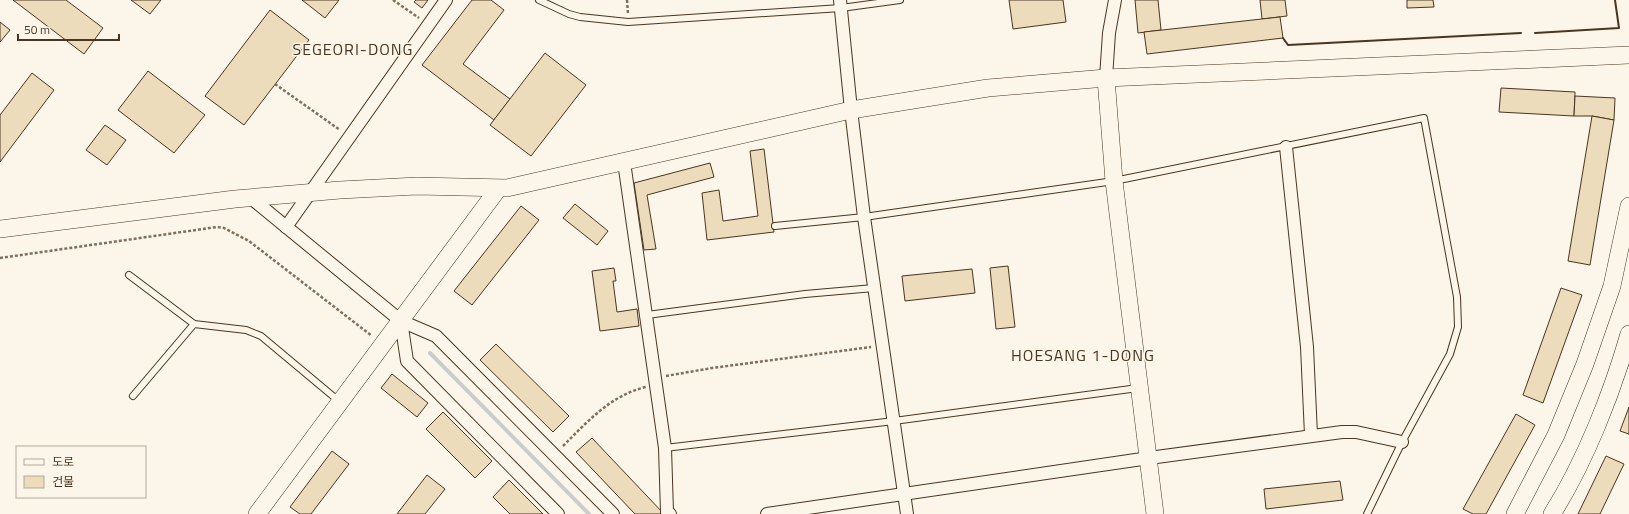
<svg xmlns="http://www.w3.org/2000/svg" width="1629" height="514" font-family="'Titillium Web','Noto Sans KR',sans-serif">
  <rect width="100%" height="100%" fill="#fbf6e9"/>
  <g fill="none" stroke-linecap="round" stroke-linejoin="round">
    <!-- stream -->
    <path stroke="#c9cecd" stroke-width="4" d="M430,353L589,514"/>
  </g>
  <!-- building -->
  <g fill="#ecdcbc" stroke="#4a3520">
    <path d="M13,0H66L103,28L84,54Z"/>
    <path d="M131,0H161L150,14Z"/>
    <path d="M302,0H339L325,18Z"/>
    <path d="M416,0H428L422,8L414,2Z"/>
    <path d="M472,0H491L504,10L463,64L510,99L494,120L422,65Z"/>
    <path d="M1009,0H1063L1066,22L1013,29Z"/>
    <path d="M1135,0H1158L1161,30L1138,33Z"/>
    <path d="M1260,0H1285L1287,16L1262,19Z"/>
    <path d="M1407,0H1433L1434,7L1407,8Z"/>
    <path d="M270,10L309,40L244,125L205,96Z"/>
    <path d="M1280,17L1283,38L1147,54L1144,32Z"/>
    <path d="M0,22L10,30L0,42Z"/>
    <path d="M545,53L586,85L531,156L490,125Z"/>
    <path d="M148,71L205,115L174,153L118,110Z"/>
    <path d="M32,73L54,90L0,162V115Z"/>
    <path d="M1501,88L1575,92L1574,116L1499,112Z"/>
    <path d="M1575,96L1615,98L1614,120L1592,116H1574Z"/>
    <path d="M1592,116L1614,120L1590,265L1568,261Z"/>
    <path d="M105,125L126,140L107,165L86,150Z"/>
    <path d="M764,149L774,232L707,240L702,193L719,190L723,221L758,216L750,151Z"/>
    <path d="M710,163L714,177L647,195L656,249L644,250L634,183Z"/>
    <path d="M575,204L608,231L597,245L563,218Z"/>
    <path d="M521,206L539,220L472,305L454,291Z"/>
    <path d="M1008,266L1015,327L996,329L990,268Z"/>
    <path d="M614,268L616,281H613L617,312L637,309L639,326L600,331L592,271Z"/>
    <path d="M972,269L975,293L905,301L902,276Z"/>
    <path d="M1561,288L1582,295L1543,403L1523,395Z"/>
    <path d="M496,344L569,416L553,432L480,360Z"/>
    <path d="M392,374L428,403L417,417L381,388Z"/>
    <path d="M1629,407V434L1620,431Z"/>
    <path d="M443,412L492,461L475,478L426,429Z"/>
    <path d="M1516,414L1535,425L1486,514H1473L1463,509Z"/>
    <path d="M592,438L664,514H635L576,452Z"/>
    <path d="M332,451L349,464L311,514H300L290,507Z"/>
    <path d="M1606,456L1624,464L1600,514H1578Z"/>
    <path d="M427,475L445,489L425,514H397Z"/>
    <path d="M509,480L543,514H510L493,497Z"/>
    <path d="M1340,481L1343,500L1266,509L1264,489Z"/>
  </g>
  <g fill="none" stroke-linecap="round" stroke-linejoin="round">
    <defs>
      <g id="lane">
        <path d="M539,0L569,14L580,17L628,22L841,8L900,0"/>
        <path d="M775,226L864,217L1114,181L1424,118L1457,297L1458,327L1450,354L1402,442L1367,514"/>
        <path d="M129,275L194,324L246,330L261,336L340,402"/>
        <path d="M647,315L805,294L874,288"/>
        <path d="M133,396L194,324"/>
        <path d="M665,448L894,421L1138,388"/>
      </g>
      <g id="street">
        <path d="M840,0L851,110L864,217L907,514"/>
        <path d="M1106,78L1109,33L1115,0"/>
        <path d="M1286,147L1307,347L1311,435"/>
        <path d="M624,162L665,448L667,512L670,514"/>
        <path d="M251,198L401,321L436,336L613,514"/>
        <path d="M286,227L446,0"/>
        <path d="M401,321L407,361L558,514"/>
        <path d="M767,514L1149,458L1342,432H1356L1402,442"/>
      </g>
      <g id="secondary">
        <path d="M1106,78L1114,181L1155,514"/>
        <path d="M0,229L235,199L340,190L417,186L507,188L851,110L988,88L1106,78L1629,55"/>
        <path d="M257,514L498,189"/>
        <path d="M1515,514L1556,435L1585,364L1612,286L1629,206"/>
        <path d="M1552,514C1585,462 1612,393 1629,334"/>
      </g>
    </defs>
    <!-- lane casing -->
    <use href="#lane" stroke="#4a3520" stroke-width="8"/>
    <!-- street casing -->
    <use href="#street" stroke="#4a3520" stroke-width="14"/>
    <!-- secondary casing -->
    <use href="#secondary" stroke="#4a3520" stroke-width="18"/>
    <!-- path -->
    <g stroke="#7f6f5c" stroke-width="2.5" stroke-dasharray="3 2" stroke-linecap="butt">
      <path d="M393,0L419,18"/>
      <path d="M627,0L628,14"/>
      <path d="M275,84L340,130"/>
      <path d="M0,258L217,227L224,228L249,241L372,336"/>
      <path d="M666,376L712,368L871,347"/>
      <path d="M563,446C587,422 611,395 646,387"/>
    </g>
    <!-- lane -->
    <use href="#lane" stroke="#fbf6e9" stroke-width="6"/>
    <!-- street -->
    <use href="#street" stroke="#fbf6e9" stroke-width="12"/>
    <!-- secondary -->
    <use href="#secondary" stroke="#fbf6e9" stroke-width="17"/>
    <!-- wall -->
    <g stroke="#4a3520" stroke-width="2">
      <path d="M1535,33L1619,28L1615,0"/>
      <path d="M1283,38L1288,45L1521,33"/>
    </g>
  </g>
  <g text-anchor="middle" dominant-baseline="central" stroke-width="3" stroke-linejoin="round" paint-order="stroke">
    <!-- neighbourhood labels -->
    <g font-size="16" letter-spacing="1" fill="#4a3520" stroke="#fbf6e9">
      <text x="353" y="49">SEGEORI-DONG</text>
      <text x="1083" y="355">HOESANG 1-DONG</text>
    </g>
  </g>
  <!-- legend -->
  <rect x="16" y="446" width="130" height="52" fill="#fbf6e9" stroke="#b4a999"/>
  <rect x="24" y="459" width="20" height="6" fill="#fbf6e9" stroke="#b4a999"/>
  <text x="52" y="466" font-size="12" fill="#4a3520">도로</text>
  <rect x="24" y="476" width="20" height="12" fill="#ecdcbc" stroke="#b4a999"/>
  <text x="52" y="486" font-size="12" fill="#4a3520">건물</text>
  <!-- scale -->
  <path d="M18 34v6h101v-6" fill="none" stroke="#4a3520" stroke-width="2"/>
  <text x="24" y="34" font-size="12" fill="#4a3520" stroke="#fbf6e9" stroke-width="3" paint-order="stroke">50 m</text>
</svg>
